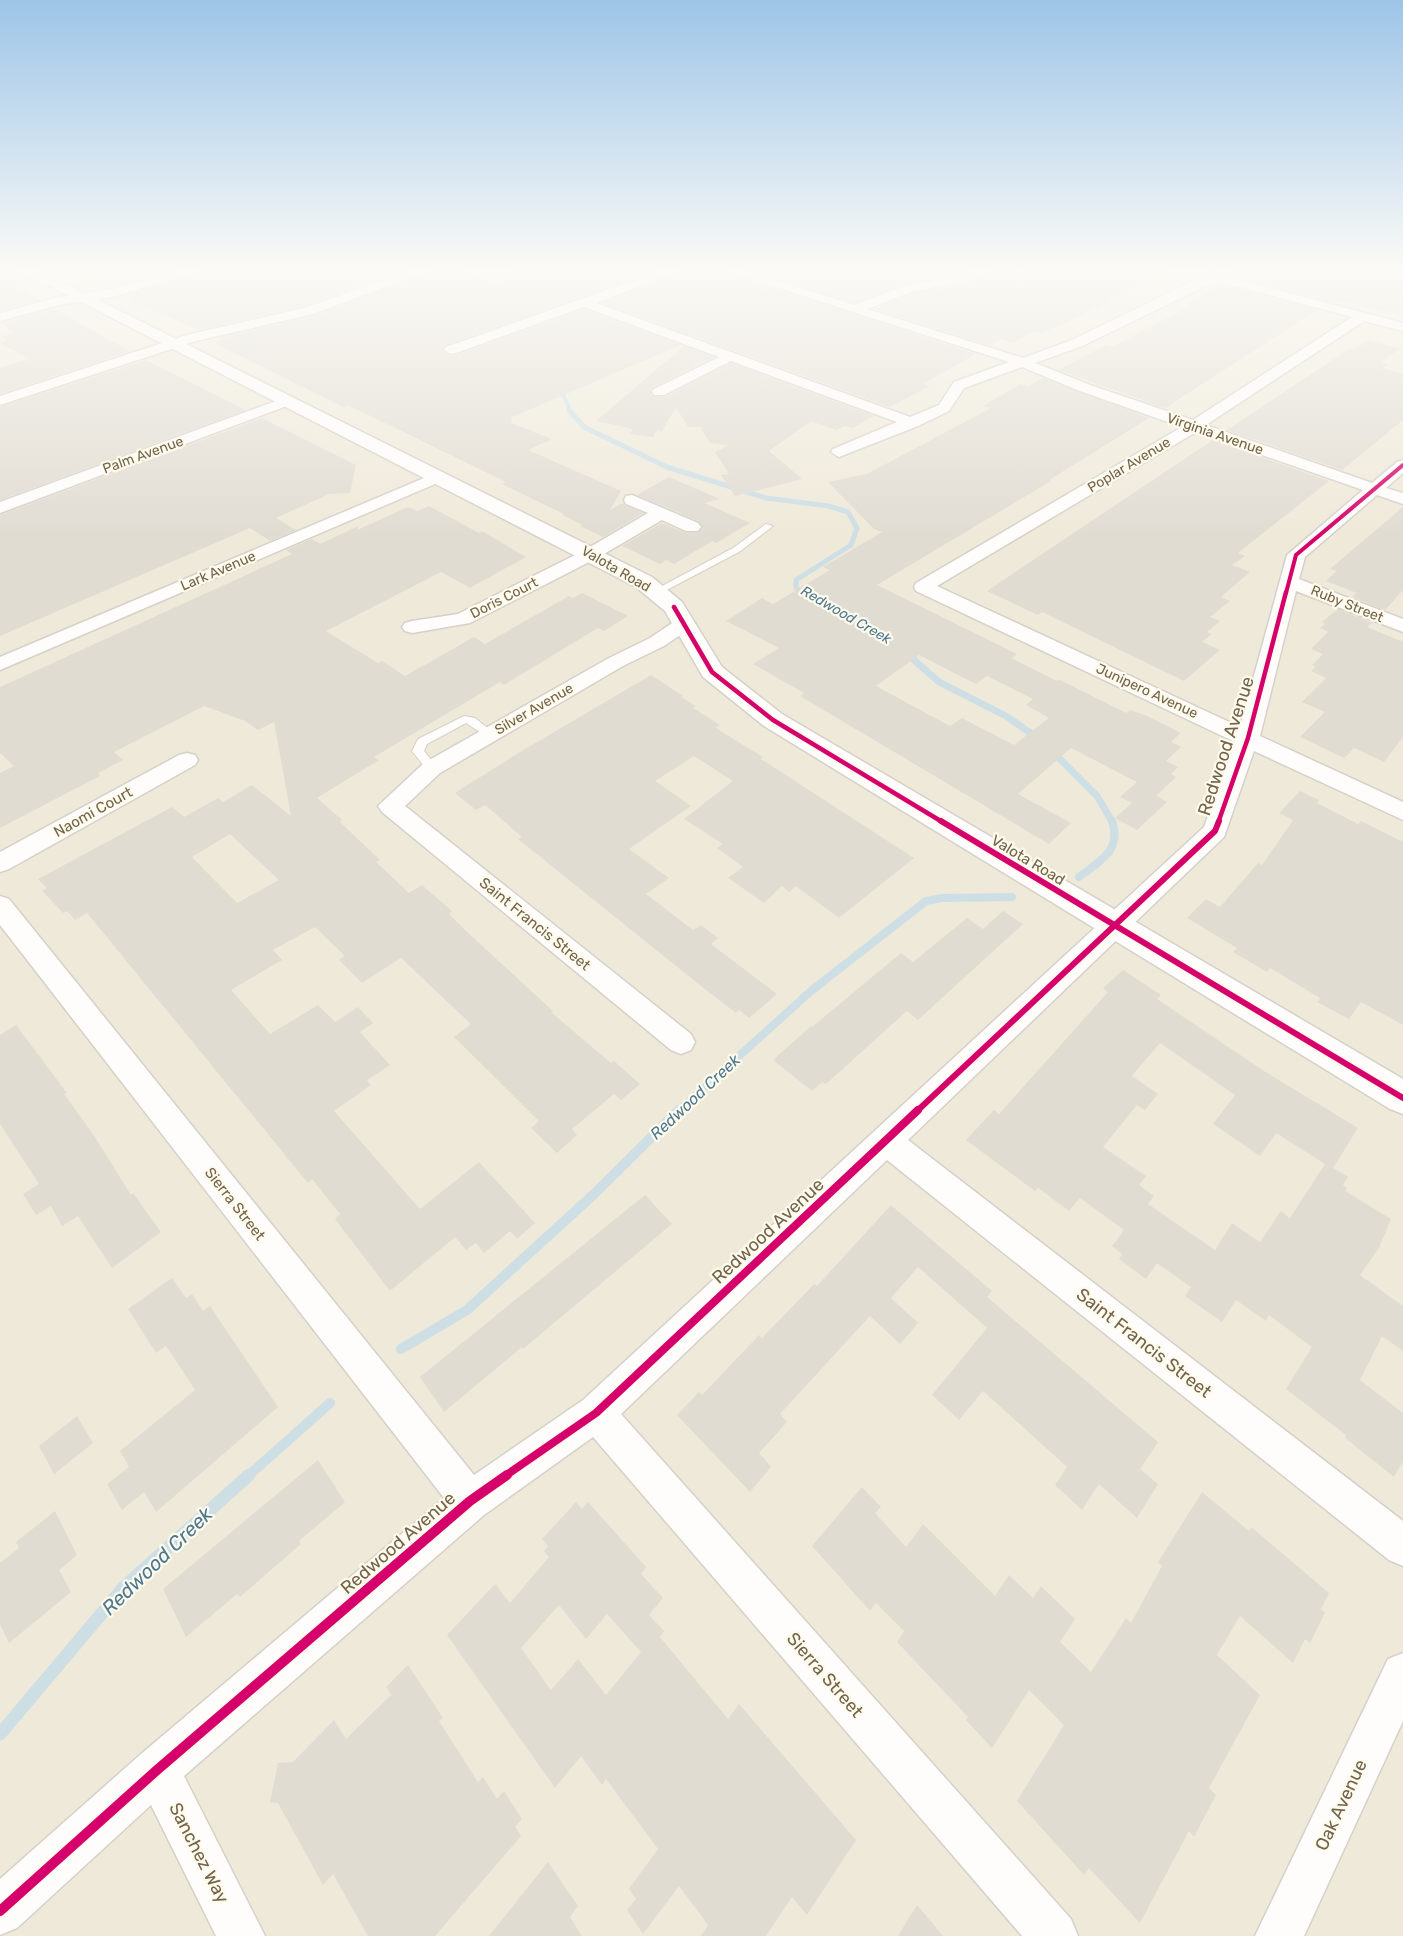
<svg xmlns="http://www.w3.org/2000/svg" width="1403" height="1936" font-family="Rubik,sans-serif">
  <rect width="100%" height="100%" fill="#f6f4eb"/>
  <!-- residential -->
  <rect fill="#efe9d9" x="0" y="267" width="1403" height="1669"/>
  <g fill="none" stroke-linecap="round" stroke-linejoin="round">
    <!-- stream-far5 -->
    <g stroke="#cddee5" stroke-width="4">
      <path d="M500,267L509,291"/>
      <path d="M559,386L571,412"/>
    </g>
    <!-- stream-far4 -->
    <path stroke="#cddee5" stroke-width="5" d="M569,410L584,427L667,467L766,498L829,506L848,512L857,528L851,545L796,580V588L804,593"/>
    <!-- stream-far3 -->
    <g stroke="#cddee5" stroke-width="7">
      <path d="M802,592L806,595"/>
      <path d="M905,652L939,682L1006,716L1039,739"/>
      <path d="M1053,752L1097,796L1113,823"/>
    </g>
    <!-- stream-far2 -->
    <g stroke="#cddee5" stroke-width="8">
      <path d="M1079,877C1100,861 1122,851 1112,821"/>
      <path d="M677,1112L811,991L926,901L942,898L1012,897"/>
    </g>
    <!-- stream-far1 -->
    <g stroke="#cddee5" stroke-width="10">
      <path d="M401,1349L467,1310L593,1195L679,1110"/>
      <path d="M248,1476L330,1403"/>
    </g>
    <!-- stream -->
    <path stroke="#cddee5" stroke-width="13" d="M0,1734L124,1587L249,1475"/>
  </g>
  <!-- building -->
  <g fill="#e1dcd2" fill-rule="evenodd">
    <path d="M0,267H11L39,283L18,288L39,300L0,311Z"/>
    <path d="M37,267H181L108,287L70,271L71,274L58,278Z"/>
    <path d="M212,267H414L303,306L199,330L130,300L134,299L126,295Z"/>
    <path d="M441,267H455L503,285L515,267H664L445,345L442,351L450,356L457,355L584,309L681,345L512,417L511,423L552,439L528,450L621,491L610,510L623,503L625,506L643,513L603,537L580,526L583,525L562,515L564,514L502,484L506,482L348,405L343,407L224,348L215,342L222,340L218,338L314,316Z"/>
    <path d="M691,267H711L975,354L923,384L930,386L890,407L602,303Z"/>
    <path d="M740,267H974L963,272L906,283L855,303Z"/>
    <path d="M999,267H1179L1059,326L1040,333L1034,331L1013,343L1000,339L990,345L874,309L915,293L971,282Z"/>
    <path d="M1248,267H1403V316L1342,301L1331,302L1234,276Z"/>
    <path d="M1220,284L1317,310L1165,408L1058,370L1106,345L1111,347L1118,344L1191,305L1187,304Z"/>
    <path d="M54,309L130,351L0,394V368L29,359L0,343L7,340L2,336L14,333L0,323Z"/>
    <path d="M1368,340L1400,349L1380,362L1388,364L1383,368L1403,374V420L1342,470L1227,430L1349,349L1353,350Z"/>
    <path d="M684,346L713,357L653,387L650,391L652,396L665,397L731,363L874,416L852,428L845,426L836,430L811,421L769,451L802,479L735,496L721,475L729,474L715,452L729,445L710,443L700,427H688L676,407L662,431L657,430L653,437L630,434L633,429L596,421Z"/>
    <path d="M146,360L246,410L0,500V407Z"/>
    <path d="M1043,378L1149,418L1049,480L1051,481L877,585L1017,654L1011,658L1057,681L1060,680L1126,713L1130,710L1145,715L1181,733L1171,742L1181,747L1166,761L1178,767L1171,774L1176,777L1156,796L1167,802L1137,830L1115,818L1132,803L1120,797L1137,782L1071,748L1018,794L1071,823L1049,844L800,696L804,693L753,664L779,648L726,621L762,598L773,604L830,570L823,567L882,532L874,529L828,482L867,474L991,408L983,406L1020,384L1028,386ZM919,655L976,684L987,676L1033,699L1026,705L1049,718L1014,745L962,718L950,726L876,686Z"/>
    <path d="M262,418L356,465L350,493L329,494L276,518L296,530L270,541L250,528L0,636V515Z"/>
    <path d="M1213,440L1329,481L1238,553L1245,556L1232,565L1250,572L1221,597L1230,601L1210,617L1220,621L1207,632L1212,634L1202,642L1220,650L1184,681L1042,612L1038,615L987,591Z"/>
    <path d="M669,477L720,499L704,503L750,523L716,543L712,541L674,564L666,560L660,564L622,546L662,523L686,533H698L703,528L699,521L637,495Z"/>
    <path d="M429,506L479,533L482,531L526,557L470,588L441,572L326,631L378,663L382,661L405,676L474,637L485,644L569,596L573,598L582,593L628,616L604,631L598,628L504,685L500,682L374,757L379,760L317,798L342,820L340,822L380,860L376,862L409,893L422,885L452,911L449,914L465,930L553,1011L551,1012L611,1063L614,1061L640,1084L621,1100L614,1094L572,1129L577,1135L557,1153L531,1128L539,1121L454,1037L471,1024L401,958L362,983L339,960L345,956L315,927L273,950L282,960L231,990L270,1034L318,1005L335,1022L358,1007L373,1023L360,1032L390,1065L367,1080L371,1085L334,1111L420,1209L479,1162L535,1223L517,1239L510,1231L484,1253L476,1243L466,1250L455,1237L390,1291L335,1219L340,1214L312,1179L308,1183L87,913L75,920L67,911L63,913L42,891L47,888L38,879L172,807L184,817L218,798L223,802L252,785L291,816L274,722L258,730L245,721L204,706L114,752L123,760L98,773L100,776L0,828V773L14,766L0,753V687L292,554L286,550L312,539L320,544L358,526L357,530L408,507L417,511ZM230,834L279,880L237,903L192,857Z"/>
    <path d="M1403,507V590L1385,610L1352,597L1357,593L1326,581L1336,571L1330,569Z"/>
    <path d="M1338,609L1372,623L1367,627L1403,642V737L1384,762L1354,748L1344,758L1300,737L1325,712L1302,702L1326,678L1311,671L1316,667L1312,665L1323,654L1311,649L1328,632L1320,628L1325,624L1322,622Z"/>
    <path d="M651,675L683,696L681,697L696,706L693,708L720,725L716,727L722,732L763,757L761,759L914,858L839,918L796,886L789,892L782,886L764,903L728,878L743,867L717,848L723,844L684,819L733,781L694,756L655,781L691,806L629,849L669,878L646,894L693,930L701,925L718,938L711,944L777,994L749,1018L739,1010L736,1013L701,986L518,839L522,837L485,805L476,810L455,793L515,755Z"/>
    <path d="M1300,791L1319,800L1317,803L1358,824L1361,821L1403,842V1025L1361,1002L1349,1019L1317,1002L1320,998L1270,968L1267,972L1233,952L1237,948L1187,918L1206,899L1220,907L1258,863L1262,865L1293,820L1279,813Z"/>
    <path d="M1003,911L1023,924L918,1020L907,1011L826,1084L822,1082L812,1091L773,1060L811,1026L812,1027L901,953L913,962L967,918L983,929Z"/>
    <path d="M1123,970L1161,995L1157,999L1264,1071L1358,1128L1333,1168L1348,1177L1343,1185L1347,1188L1345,1191L1391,1219L1379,1248L1360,1275L1403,1306V1351L1382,1336L1360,1380L1403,1413V1461L1394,1477L1345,1438L1346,1435L1286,1389L1312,1347L1269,1315L1266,1321L1236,1300L1222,1322L1185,1296L1191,1287L1157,1263L1146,1279L1119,1259L1122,1254L1112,1246L1124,1230L1080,1198L1069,1211L1038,1188L1035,1191L966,1140L994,1110L999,1114L1108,992L1103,988ZM1160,1043L1235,1095L1213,1124L1260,1156L1276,1133L1325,1164L1290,1218L1281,1211L1260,1242L1232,1223L1215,1250L1148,1204L1154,1196L1139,1185L1146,1176L1103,1147L1137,1105L1145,1110L1158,1094L1132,1076Z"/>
    <path d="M16,1025L67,1093L64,1094L93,1134L131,1195L133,1193L161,1232L112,1268L78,1216L62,1226L51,1206L36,1215L23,1194L39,1184L0,1124V1035Z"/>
    <path d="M645,1195L672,1224L523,1349L522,1347L444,1412L420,1377Z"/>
    <path d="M891,1205L992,1291L987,1297L1158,1442L1140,1469L1158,1484L1137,1518L1099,1484L1082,1510L1055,1485L1067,1467L983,1391L959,1420L932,1395L987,1328L918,1267L891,1298L918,1323L900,1344L870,1316L780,1414L787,1422L759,1453L771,1467L750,1492L677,1415L699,1392L702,1395L759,1335L762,1338L814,1284L817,1286Z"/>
    <path d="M172,1278L186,1298L192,1294L203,1311L210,1306L278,1407L156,1512L144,1492L122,1510L107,1484L129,1467L120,1451L195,1390L166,1346L156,1353L128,1309Z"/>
    <path d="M77,1416L93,1443L54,1474L39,1446Z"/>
    <path d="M318,1460L345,1502L299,1541L301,1544L240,1597L237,1594L186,1637L163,1589Z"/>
    <path d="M862,1487L881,1507L875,1513L906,1547L923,1524L995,1596L1009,1575L1033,1598L1041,1586L1075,1619L1060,1642L1091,1672L1126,1618L1131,1623L1162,1566L1158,1562L1202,1492L1249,1531L1251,1527L1329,1593L1321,1609L1325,1613L1310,1643L1305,1639L1293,1663L1240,1616L1217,1655L1260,1695L1209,1788L1216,1795L1194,1837L1189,1831L1140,1923L1089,1868L1084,1875L1017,1801L1064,1725L1029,1690L992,1748L966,1720L968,1717L897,1642L904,1631L876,1603L870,1611L812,1546Z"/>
    <path d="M576,1502L582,1509L588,1502L646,1567L641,1574L663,1598L649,1615L664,1631L660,1637L728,1719L739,1704L856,1840L807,1915L792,1897L766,1936H701L708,1925L679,1886L643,1934L627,1910L636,1899L629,1889L658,1849L606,1779L602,1785L581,1756L555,1788L447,1635L495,1584L510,1603L549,1557L544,1551L548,1546L542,1539ZM559,1605L586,1639L607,1614L641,1652L606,1695L578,1659L551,1690L521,1648Z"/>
    <path d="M55,1511L77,1555L59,1570L71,1592L9,1643L0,1624V1563L19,1548L16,1542Z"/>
    <path d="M408,1665L443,1718L439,1721L478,1782L483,1777L497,1799L504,1791L522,1819L515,1827L521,1836L435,1936H368L333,1874L323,1885L278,1803L270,1802L278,1763L293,1762L334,1720L346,1739L391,1695L386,1687Z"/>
    <path d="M548,1862L578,1906L570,1917L582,1936H489Z"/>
    <path d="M917,1905L943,1936H898Z"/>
  </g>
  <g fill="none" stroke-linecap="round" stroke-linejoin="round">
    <defs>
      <g id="service">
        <path d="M766,524L773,526L739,552L659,594L651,592L733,548Z"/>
        <path d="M464,716L475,718L495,734L490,738L486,736L466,723L427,744L424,751L438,768L432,772L428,771L412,751L418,739Z"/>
      </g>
      <g id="minor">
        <path d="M190,267H210L117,296L59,305L0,321V313L58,297L112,289Z"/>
        <path d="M421,267H439L313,314L196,341L0,405V396L187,335L304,308Z"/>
        <path d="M671,267H689L596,303L910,417L939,405L954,382L1009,362L713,267H732L855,305L907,285L964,274L980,267H997L971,280L914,291L867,309L1023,358L1072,340L1222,267H1237L1225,276L1403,323V331L1364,321L1206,425L1372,483L1397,462L1403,460V473L1386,488L1403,493V504L1377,495L1305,557L1299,579L1403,619V632L1296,591L1260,736L1403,802V820L1254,751L1224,837L908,1140L1403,1521V1566L1389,1560L887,1160L621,1414L1071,1919L1078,1936H1022L593,1437L484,1515L184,1776L265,1936H216L151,1805L17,1928L0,1935V1879L141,1754L444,1498L0,925V896L9,899L474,1475L583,1400L1204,827L1235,742L916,591L914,587L916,583L1182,427L1080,391L1022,367L964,388L949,411L918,426L839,457L831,452L833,449L897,422L731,361L664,395H654L652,392L654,389L719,357L584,307L456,353L451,354L444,350L446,347ZM1216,281L1352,317L1193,420L1090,385L1035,363L1082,346ZM1196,432L1363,490L1287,555L1240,727L937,586Z"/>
        <path d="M287,397L292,398L294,401L292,404L0,513V502Z"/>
        <path d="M436,473L444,478L442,481L0,670V657Z"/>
        <path d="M632,495L698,523L701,527L698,531H686L662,520L597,558L470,623L412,633L405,631L402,627L405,623L412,621L458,614L585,550L648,513L626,504L624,500L626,496Z"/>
        <path d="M685,617L692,619L695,623L692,627L664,646L623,666L440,773L405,806L691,1034L695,1042L691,1050L681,1054L671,1050L382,812L378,806L424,763L609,658L650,638L678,619Z"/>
        <path d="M187,753L195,755L198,760L195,765L9,869L0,872V852L179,755Z"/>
        <path d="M1403,1653V1721L1304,1936H1255L1388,1659Z"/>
      </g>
      <path id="tertiary" d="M13,267H32L652,577L682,602L722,667L782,714L1403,1079V1114L1390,1109L764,726L703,677L665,611L636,587Z"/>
    </defs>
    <!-- service casing -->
    <use href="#service" stroke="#d5d1c9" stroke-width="2"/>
    <!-- minor casing -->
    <use href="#minor" stroke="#d5d1c9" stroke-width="3"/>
    <!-- tertiary casing -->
    <use href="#tertiary" stroke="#d5d1c9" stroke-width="3"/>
    <!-- service -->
    <use href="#service" fill="#fefdfc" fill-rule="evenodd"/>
    <!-- minor -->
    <use href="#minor" fill="#fefdfc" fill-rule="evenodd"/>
    <!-- tertiary -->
    <use href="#tertiary" fill="#fefdfc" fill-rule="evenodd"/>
    <defs>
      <path id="cycleway-far4" d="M1286,593L1296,555L1403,465"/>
      <g id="cycleway-far3">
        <path d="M674,607L712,672L773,720L944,823"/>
        <path d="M1218,823L1248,738L1286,592"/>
      </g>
      <g id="cycleway-far2">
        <path d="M941,821L1403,1098"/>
        <path d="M916,1112L1215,831L1219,821"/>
      </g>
      <path id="cycleway-far1" d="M505,1476L596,1413L918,1110"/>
      <path id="cycleway" d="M0,1911L157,1770L470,1501L507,1475"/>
    </defs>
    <!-- cycleway-far4 casing -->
    <use href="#cycleway-far4" stroke="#fefbec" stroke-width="6"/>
    <!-- cycleway-far3 casing -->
    <use href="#cycleway-far3" stroke="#fefbec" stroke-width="8"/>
    <!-- cycleway-far2 casing -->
    <use href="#cycleway-far2" stroke="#fefbec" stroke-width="10"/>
    <!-- cycleway-far1 casing -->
    <use href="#cycleway-far1" stroke="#fefbec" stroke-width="11"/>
    <!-- cycleway casing -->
    <use href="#cycleway" stroke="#fefbec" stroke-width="14"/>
    <!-- cycleway-far4 -->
    <use href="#cycleway-far4" stroke="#d6006c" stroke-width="4"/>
    <!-- cycleway-far3 -->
    <use href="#cycleway-far3" stroke="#d6006c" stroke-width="4.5"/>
    <!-- cycleway-far2 -->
    <use href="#cycleway-far2" stroke="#d6006c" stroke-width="6"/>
    <!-- cycleway-far1 -->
    <use href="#cycleway-far1" stroke="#d6006c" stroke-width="8"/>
    <!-- cycleway -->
    <use href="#cycleway" stroke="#d6006c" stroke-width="10"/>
  </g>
  <!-- sky -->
  <linearGradient id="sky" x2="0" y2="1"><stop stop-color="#9dc5e7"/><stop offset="0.5" stop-color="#fbfaf6"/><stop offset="1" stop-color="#fbfaf6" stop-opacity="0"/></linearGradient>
  <rect width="1403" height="538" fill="url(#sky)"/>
  <g text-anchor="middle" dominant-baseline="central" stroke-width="4.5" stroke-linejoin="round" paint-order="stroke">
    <!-- far-street labels -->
    <g font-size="14" fill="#73634d" stroke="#fefbec">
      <text transform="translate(1215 434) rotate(19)">Virginia Avenue</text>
      <text transform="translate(143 455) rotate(-20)">Palm Avenue</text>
      <text transform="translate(1129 465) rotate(-31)">Poplar Avenue</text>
      <text transform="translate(616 569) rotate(30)">Valota Road</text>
      <text transform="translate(218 571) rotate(-23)">Lark Avenue</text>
      <text transform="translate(504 598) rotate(-27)">Doris Court</text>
      <text transform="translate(1347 604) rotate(22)">Ruby Street</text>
      <text transform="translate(1147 691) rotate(25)">Junipero Avenue</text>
      <text transform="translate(534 709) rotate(-30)">Silver Avenue</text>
    </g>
    <!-- far-water labels -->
    <g font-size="14" font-style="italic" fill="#4e7792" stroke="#fefbec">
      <text transform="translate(846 615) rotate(30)">Redwood Creek</text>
    </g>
    <!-- street labels -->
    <g font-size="15" fill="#73634d" stroke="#fefbec">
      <text transform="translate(93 812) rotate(-29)">Naomi Court</text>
      <text transform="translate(1028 860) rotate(31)">Valota Road</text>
      <text transform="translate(535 924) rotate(39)">Saint Francis Street</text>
      <text transform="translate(235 1204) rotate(52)">Sierra Street</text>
    </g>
    <!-- water labels -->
    <g font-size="16" font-style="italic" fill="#4e7792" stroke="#fefbec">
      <text transform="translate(695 1097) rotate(-43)">Redwood Creek</text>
    </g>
    <!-- near-street labels -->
    <g font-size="18" fill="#73634d" stroke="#fefbec">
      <text transform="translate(1226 746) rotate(-72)">Redwood Avenue</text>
      <text transform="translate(768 1231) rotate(-43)">Redwood Avenue</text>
      <text transform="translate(1144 1343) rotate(38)">Saint Francis Street</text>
      <text transform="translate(398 1543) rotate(-41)">Redwood Avenue</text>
      <text transform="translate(825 1675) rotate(49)">Sierra Street</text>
      <text transform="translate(1341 1805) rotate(-65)">Oak Avenue</text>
      <text transform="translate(199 1853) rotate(63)">Sanchez Way</text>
    </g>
    <!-- near-water labels -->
    <g font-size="20" font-style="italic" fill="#4e7792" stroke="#fefbec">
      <text transform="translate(157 1561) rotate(-44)">Redwood Creek</text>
    </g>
  </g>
</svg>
